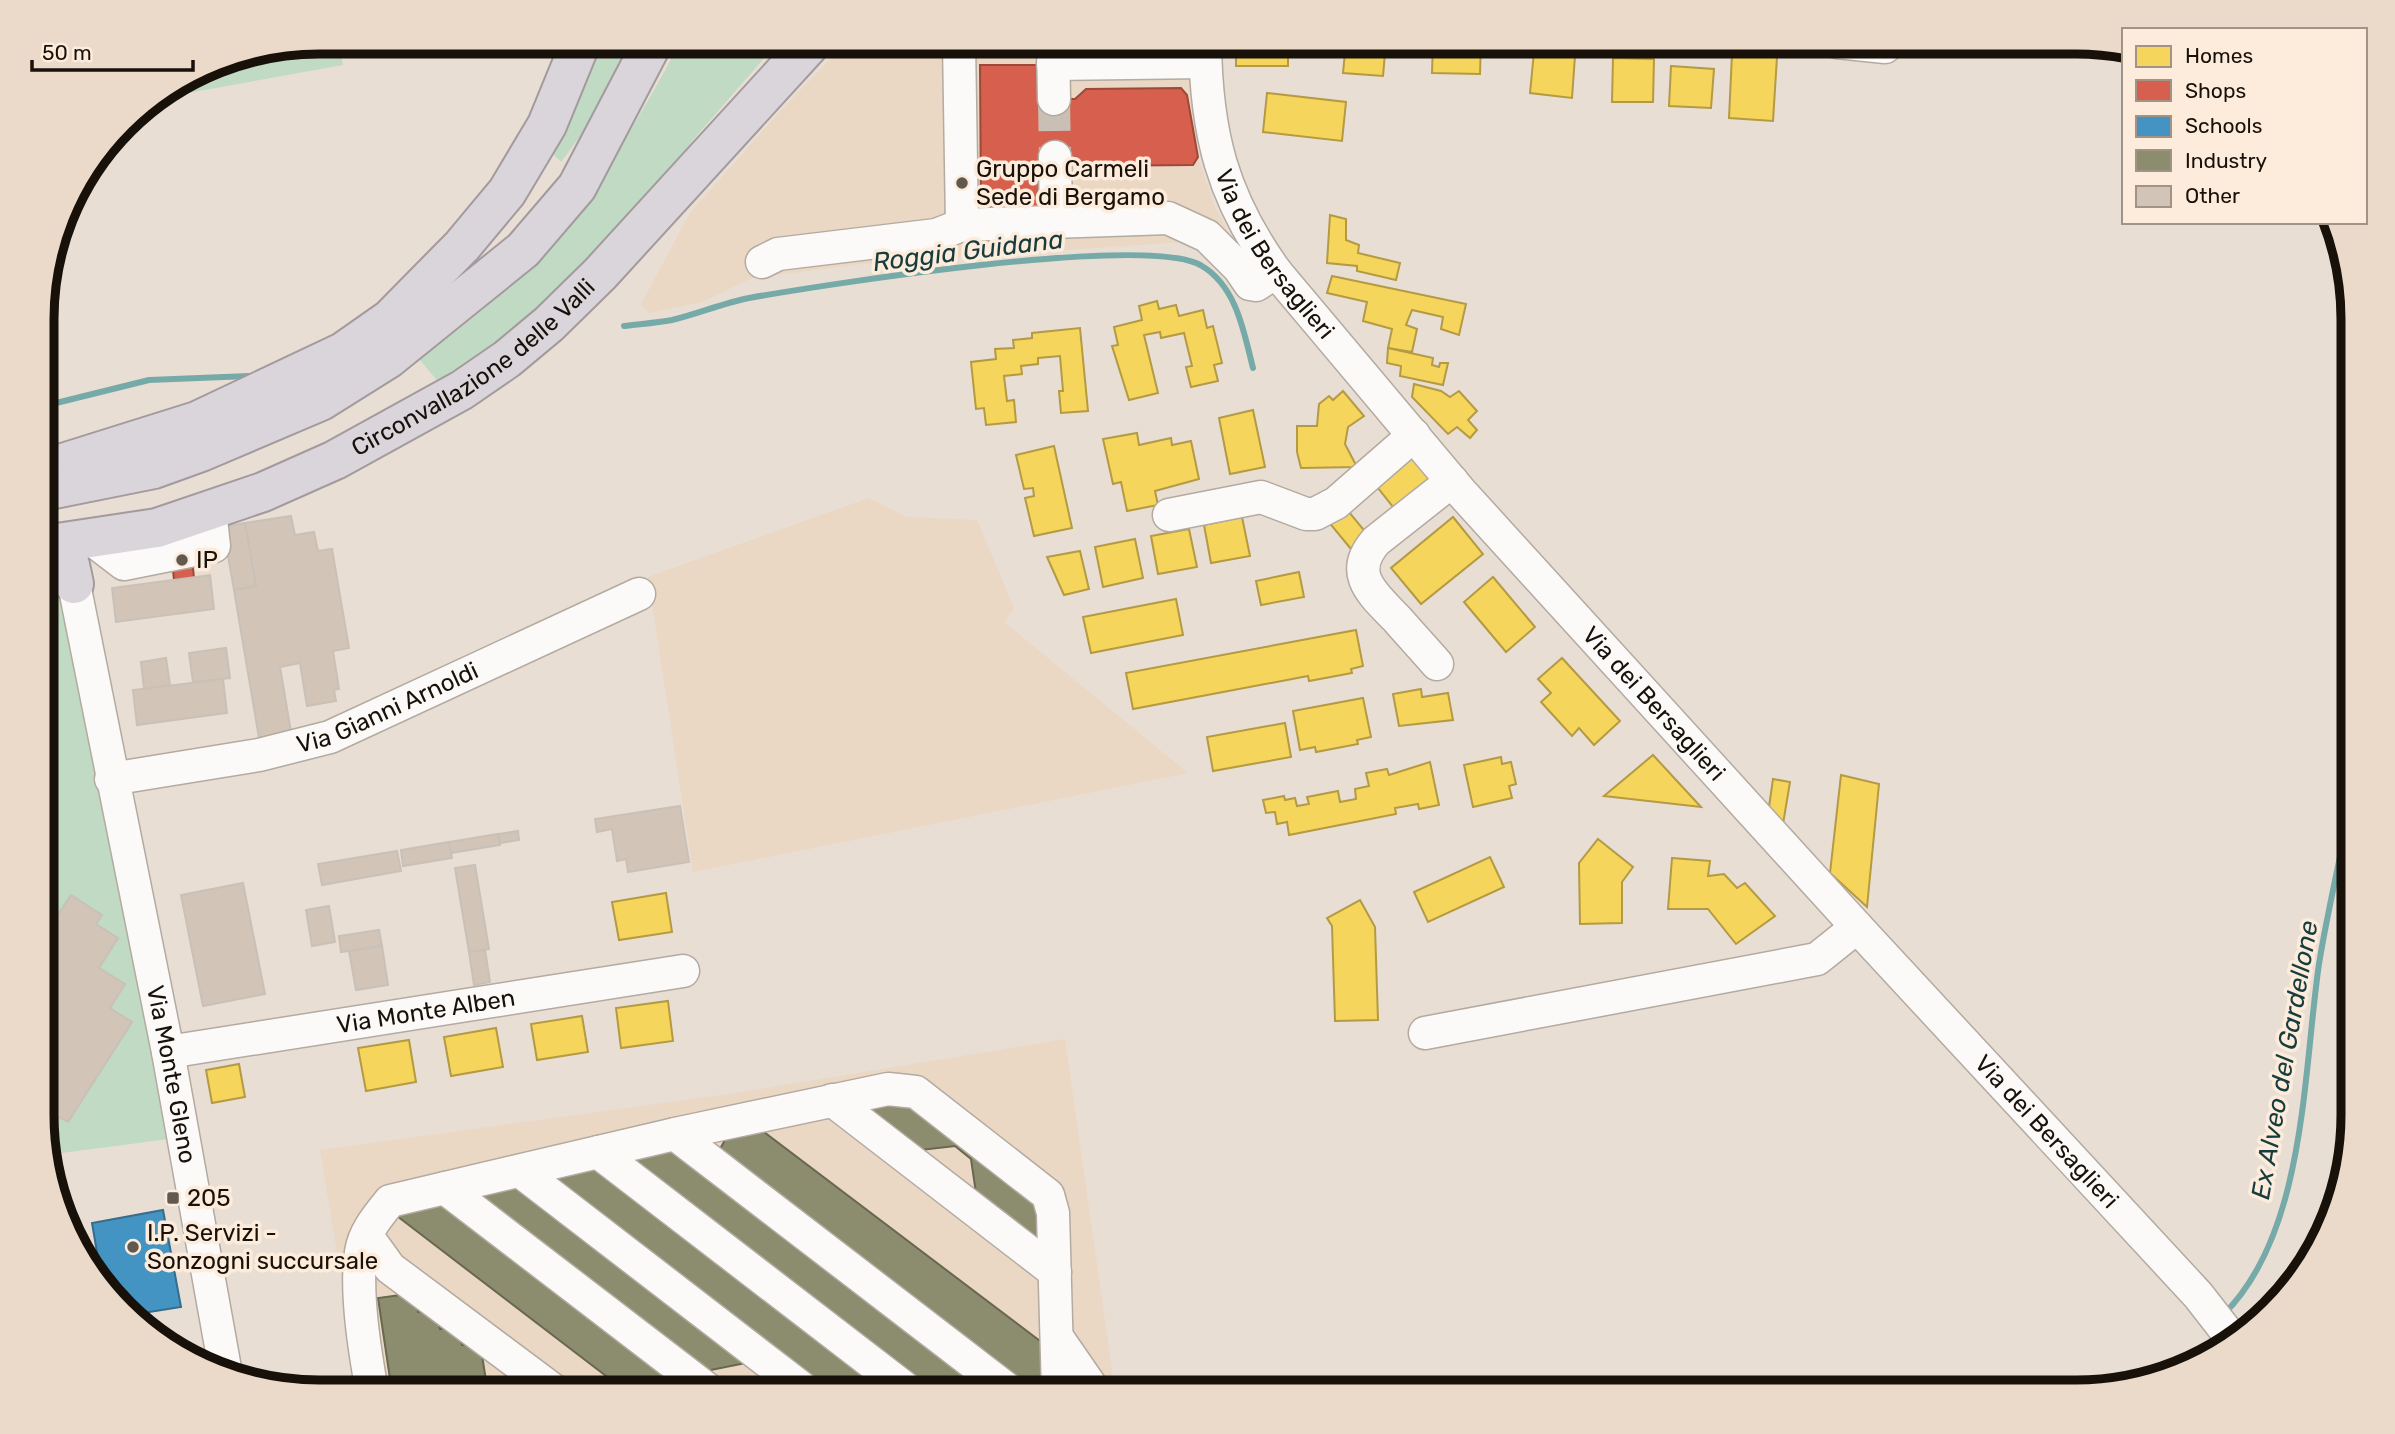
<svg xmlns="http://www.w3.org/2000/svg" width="2395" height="1434" font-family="Rubik,sans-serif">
  <rect width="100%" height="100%" fill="#e9ded3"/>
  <!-- built -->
  <g fill="#ead7c4">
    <path d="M847,42H1188L1199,160L1214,205L1245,264L1183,242L863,264L752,278L702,302L649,313L641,304L690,213L783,108Z"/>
    <path d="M869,498L907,517L977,520L1014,608L1004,622L1188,773L693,872L648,577Z"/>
    <path d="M1065,1039L1115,1392H360L320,1150L736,1093Z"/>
  </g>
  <!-- green -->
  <g fill="#c0dac4">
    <path d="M319,42H339L343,65L155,99L214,63Z"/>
    <path d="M588,42H639L595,116L561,162L545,146Z"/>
    <path d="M680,42H778L693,140L614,249L445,390L420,360C452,333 489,308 518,277C584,208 636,127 680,42Z"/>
    <path d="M60,568L169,1139L46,1155L44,571Z"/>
  </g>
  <!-- homes -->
  <g fill="#f6d55c" stroke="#b39a43" stroke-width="2">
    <rect x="1236" y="42" width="52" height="24"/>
    <path d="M1346,42H1386L1383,76L1343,73Z"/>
    <path d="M1433,42H1481L1480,74L1432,73Z"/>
    <path d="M1534,52L1575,56L1572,98L1530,93Z"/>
    <path d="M1732,54L1777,57L1773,121L1729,118Z"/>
    <path d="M1613,58L1654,59L1653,102H1612Z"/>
    <path d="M1671,66L1714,69L1711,108L1669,106Z"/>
    <path d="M1267,93L1346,102L1342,141L1263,132Z"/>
    <path d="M1330,215L1346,219V240L1359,245L1358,253L1400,263L1396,280L1357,271V266L1327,263Z"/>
    <path d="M1332,276L1466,304L1459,335L1441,329L1443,317L1412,310L1406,325L1417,329L1412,352L1388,348L1392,329L1363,321L1367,302L1327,293Z"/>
    <path d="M1157,301L1159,309L1176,305L1179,316L1203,310L1207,328L1213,326L1222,363L1214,365L1218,381L1191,387L1186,367L1192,366L1184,333L1161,338L1160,332L1144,335L1158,393L1129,400L1112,346L1118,345L1114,327L1142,320L1139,306Z"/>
    <path d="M1080,328L1088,411L1061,413L1059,391H1063L1060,356L1038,358V364L1021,366L1022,374L1004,376L1007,401L1014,400L1016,422L986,425L984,408L976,409L971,362L996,359L995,349L1014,348L1013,340L1032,338V333Z"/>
    <path d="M1388,348L1433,358L1432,365L1439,367L1440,363H1448L1443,385L1400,376L1401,366L1387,363Z"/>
    <path d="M1414,384L1441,391L1450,397L1459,391L1477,411L1468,420L1477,430L1470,438L1457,427L1448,434L1412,397Z"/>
    <path d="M1343,391L1364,416L1348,427L1345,444L1357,467L1301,468L1297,452V426H1317L1319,404L1329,396L1333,400Z"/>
    <path d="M1253,410L1265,467L1230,474L1219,418Z"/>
    <path d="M1137,433L1139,445L1171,438L1172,445L1191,441L1199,479L1155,491L1158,505L1127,511L1121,482L1113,484L1103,439Z"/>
    <path d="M1054,446L1072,528L1034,536L1025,498L1034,496L1033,488L1024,489L1016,455Z"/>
    <path d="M1411,453L1435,482L1397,512L1374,483Z"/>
    <path d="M1344,506L1368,535L1351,549L1327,520Z"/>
    <path d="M1242,517L1250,556L1211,563L1204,525Z"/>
    <path d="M1453,517L1483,554L1421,604L1391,568Z"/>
    <path d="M1189,529L1197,567L1158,574L1151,536Z"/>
    <path d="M1135,539L1143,578L1103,587L1095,547Z"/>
    <path d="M1080,551L1089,589L1064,595L1047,557Z"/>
    <path d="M1299,572L1304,597L1261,605L1256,581Z"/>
    <path d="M1493,577L1535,627L1506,652L1464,602Z"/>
    <path d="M1176,599L1183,635L1091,653L1083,617Z"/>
    <path d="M1356,630L1363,666L1351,669L1352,673L1309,681L1308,676L1133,709L1126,673Z"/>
    <path d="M1562,658L1620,721L1594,745L1579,728L1572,736L1541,702L1551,693L1538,679Z"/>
    <path d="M1421,689L1422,697L1448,693L1453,720L1399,726L1393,694Z"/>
    <path d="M1363,698L1371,737L1357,740L1358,744L1316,752L1315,747L1300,750L1293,711Z"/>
    <path d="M1285,723L1291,757L1213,771L1207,737Z"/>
    <path d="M1653,755L1701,807L1604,796Z"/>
    <path d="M1501,757L1502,764L1511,762L1516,784L1509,786L1512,798L1473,807L1464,765Z"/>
    <path d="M1430,762L1439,805L1419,809L1418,804L1395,808L1396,814L1289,835L1287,822L1277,824L1275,812L1266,813L1263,800L1284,796L1285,800L1295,798L1297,806L1309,804L1307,797L1338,791L1340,802L1356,799L1355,789L1369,786L1366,773L1387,769L1389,775Z"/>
    <path d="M1841,775L1879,784L1867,907L1830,873Z"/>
    <path d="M1773,779L1790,782L1783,824L1769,807Z"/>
    <path d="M1598,839L1633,867L1622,882V923L1580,924L1579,863Z"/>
    <path d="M1490,857L1504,887L1428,922L1414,892Z"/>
    <path d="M1672,858L1710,861L1708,876L1724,874L1737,888L1745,883L1775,916L1736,944L1708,909H1668Z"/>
    <path d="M666,893L672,932L619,940L612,902Z"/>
    <path d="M1360,900L1375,927L1378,1020L1335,1021L1332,926L1327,918Z"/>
    <path d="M668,1001L673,1041L621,1048L616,1008Z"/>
    <path d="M582,1016L588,1052L537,1060L531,1024Z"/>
    <path d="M496,1028L503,1067L451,1076L444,1037Z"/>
    <path d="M409,1040L416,1082L366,1091L358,1048Z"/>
    <path d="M239,1064L245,1097L212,1103L206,1070Z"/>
  </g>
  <!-- shops -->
  <g fill="#d6604d" stroke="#9d4839" stroke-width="2">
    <path d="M980,65H1041L1042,99H1075L1086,89L1181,88L1187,95L1198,157L1193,165L1083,166L1075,157H1042L1043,209L981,210Z"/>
    <path d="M190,539L194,578L174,580L170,542Z"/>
  </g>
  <!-- schools -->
  <path fill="#4393c3" stroke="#366c8c" stroke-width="2" d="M163,1210L181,1307L137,1314L92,1272L100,1270L92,1223Z"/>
  <!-- industry -->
  <g fill="#8c8c6e" stroke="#696750" stroke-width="2">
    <path d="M903,1095L1039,1196L1045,1252L977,1200L971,1159L955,1146L912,1151L848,1101Z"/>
    <path d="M756,1126L1044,1344L1045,1371L1033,1388L720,1149L730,1131Z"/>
    <path d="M675,1149L991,1392H928L621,1155Z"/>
    <path d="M596,1168L888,1392H827L547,1176Z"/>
    <path d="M519,1186L751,1362L696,1373L468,1194Z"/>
    <path d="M444,1205L675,1382L623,1389L393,1213Z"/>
    <path d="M416,1293L418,1312L437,1310L440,1329L459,1326L462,1345L480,1342L486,1381L504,1379L506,1392H392L378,1298Z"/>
    <path d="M778,1381L791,1392H755L761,1383Z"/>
  </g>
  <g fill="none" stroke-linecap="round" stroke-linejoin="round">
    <!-- stream -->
    <g stroke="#76aaa8" stroke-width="6">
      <path d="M624,326C640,324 656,323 672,320C698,314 723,303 749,298C823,285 1150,233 1202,266C1237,287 1244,333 1253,368"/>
      <path d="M44,406L149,380L249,376"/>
      <path d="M2224,1314C2306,1232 2303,1073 2319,964C2328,908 2342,852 2352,796"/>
    </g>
  </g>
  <!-- building -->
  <g fill="#d2c5b8" stroke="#c9c0b8" stroke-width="2">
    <path d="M291,516L295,535L314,532L318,551L332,549L349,648L333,651L339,689L334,690L336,701L307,706L300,663L280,667L291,732L259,738L234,590L256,586L245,523Z"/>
    <path d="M245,523L256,586L234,590L223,527Z"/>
    <path d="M210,575L214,609L116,622L112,588Z"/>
    <path d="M226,648L230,678L193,682L189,653Z"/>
    <path d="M166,658L170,685L144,689L141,662Z"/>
    <path d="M223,679L227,713L137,725L133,690Z"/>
    <path d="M680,806L689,862L628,872L626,859L617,861L612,829L597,832L595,819Z"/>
    <path d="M518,831L519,840L500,843L498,834Z"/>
    <path d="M498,834L500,845L451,853L449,842Z"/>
    <path d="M449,842L452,858L403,866L401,850Z"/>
    <path d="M397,851L401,871L322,885L318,864Z"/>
    <path d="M475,865L489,949L469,952L455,868Z"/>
    <path d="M243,883L265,994L203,1006L181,895Z"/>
    <path d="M71,895L102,915L96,924L118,938L99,968L125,984L110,1008L132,1022L68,1122L44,1109V936Z"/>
    <path d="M329,906L335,942L312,946L306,910Z"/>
    <path d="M379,930L382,946L341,952L339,936Z"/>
    <path d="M382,946L388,985L356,990L349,951Z"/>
    <path d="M485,950L490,982L474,985L469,952Z"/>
  </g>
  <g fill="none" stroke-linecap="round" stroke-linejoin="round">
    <!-- minor-tunnel -->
    <path stroke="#cabfb5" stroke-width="32" stroke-dasharray="32 16" stroke-linecap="butt" d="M1054,99L1055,157"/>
    <defs>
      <g id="minor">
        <path d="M959,42L962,225L1168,218L1207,236L1239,268L1250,284L1256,285L1276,272"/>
        <path id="s1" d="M1205,42C1206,133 1222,197 1276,272L1461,492L1857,927L2198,1295L2233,1340"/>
        <path d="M1837,42L1885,47"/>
        <path d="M1053,43L1054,99"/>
        <path d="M1053,64L1205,62"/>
        <path d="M1055,157L1056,222"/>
        <path d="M762,262L778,254L936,235L962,225"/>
        <path d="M1169,515L1261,497L1306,514H1315L1336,503L1414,435"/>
        <path d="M90,538L124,564L214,546L210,510"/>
        <path id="s2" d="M74,584L168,1052L226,1374"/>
        <path d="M1437,664C1424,649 1410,634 1397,619C1373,594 1347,574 1376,541L1452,481"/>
        <path id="s3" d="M111,779L259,755L330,737L639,594"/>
        <path d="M1425,1033L1817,959L1857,927"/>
        <path id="s4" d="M168,1052L683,971"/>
        <path d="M832,1100L1055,1272"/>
        <path d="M675,1134L1011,1392"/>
        <path d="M598,1152L910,1392"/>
        <path d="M520,1171L807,1392"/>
        <path d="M445,1188L711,1392"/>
        <path d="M367,1236L390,1268L556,1392"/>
        <path d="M1057,1337L1095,1392"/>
        <path d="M372,1392C365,1352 355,1292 361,1252C364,1232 378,1216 390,1201L675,1134L888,1089L916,1092L1048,1195L1053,1213L1058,1392"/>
      </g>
      <g id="highway">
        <path d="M44,469L197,421L343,352L390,319L462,246L507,192L547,125L581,42"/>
        <path d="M44,491L154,469L201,452L321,401L388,359L523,250L577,187L653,42"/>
        <path id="s5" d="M44,545L157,528L263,492L335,460L462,390L507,359L549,324L600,274L812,42"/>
        <path d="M44,557L63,556L70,565L74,584"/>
      </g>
    </defs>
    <!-- minor casing -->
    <use href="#minor" stroke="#b3aaa1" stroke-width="35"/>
    <!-- highway casing -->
    <use href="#highway" stroke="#a39a9e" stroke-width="42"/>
    <!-- minor -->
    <use href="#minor" stroke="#fcfaf8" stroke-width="32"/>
    <!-- highway -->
    <use href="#highway" stroke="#d9d5db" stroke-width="38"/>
  </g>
  <!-- markers -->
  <g fill="#615950" stroke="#fdecdb" stroke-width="2.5">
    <circle cx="962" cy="183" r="7"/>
    <circle cx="182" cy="560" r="7"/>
    <rect x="166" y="1191" width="14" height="14" rx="3.5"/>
    <circle cx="133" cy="1247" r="7"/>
  </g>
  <g text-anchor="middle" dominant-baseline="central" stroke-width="7" stroke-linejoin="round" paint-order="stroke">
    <!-- poi labels -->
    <g font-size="24" fill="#18110a" stroke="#fdecdb" text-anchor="start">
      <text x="976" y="169">Gruppo Carmeli<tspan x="976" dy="28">Sede di Bergamo</tspan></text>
      <text x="196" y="560">IP</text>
      <text x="187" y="1198">205</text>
      <text x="147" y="1233">I.P. Servizi -<tspan x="147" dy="28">Sonzogni succursale</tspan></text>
    </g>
    <!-- street labels -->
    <g font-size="24" fill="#18110a" stroke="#fdecdb">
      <text stroke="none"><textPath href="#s1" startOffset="229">Via dei Bersaglieri</textPath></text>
      <text stroke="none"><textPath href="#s5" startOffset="472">Circonvallazione delle Valli</textPath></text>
      <text stroke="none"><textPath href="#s1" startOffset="819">Via dei Bersaglieri</textPath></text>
      <text stroke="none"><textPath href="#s3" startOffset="287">Via Gianni Arnoldi</textPath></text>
      <text stroke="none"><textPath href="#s4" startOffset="261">Via Monte Alben</textPath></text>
      <text stroke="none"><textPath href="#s2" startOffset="500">Via Monte Gleno</textPath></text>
      <text stroke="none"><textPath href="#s1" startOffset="1400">Via dei Bersaglieri</textPath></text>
    </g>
    <!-- water labels -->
    <g font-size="26" font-style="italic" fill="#163c3d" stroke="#fdecdb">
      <text transform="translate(968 251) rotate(-7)">Roggia Guidana</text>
      <text transform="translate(2285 1060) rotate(-80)">Ex Alveo del Gardellone</text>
    </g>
  </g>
  <!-- crop -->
  <path d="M0 0H2395V1434H0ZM319 54H2076A265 265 0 0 1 2341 319V1115A265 265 0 0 1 2076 1380H319A265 265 0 0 1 54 1115V319A265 265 0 0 1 319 54Z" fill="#ebdaca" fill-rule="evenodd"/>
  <path fill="none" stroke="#18110a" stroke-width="9" d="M319 54H2076A265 265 0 0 1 2341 319V1115A265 265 0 0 1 2076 1380H319A265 265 0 0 1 54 1115V319A265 265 0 0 1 319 54Z"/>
  <!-- legend -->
  <rect x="2122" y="28" width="245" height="196" fill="#fdecdb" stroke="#a19487" stroke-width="2"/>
  <rect x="2136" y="46" width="35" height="21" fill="#f6d55c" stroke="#a19487" stroke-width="2"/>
  <text x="2185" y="63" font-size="21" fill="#18110a">Homes</text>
  <rect x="2136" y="80" width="35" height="21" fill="#d6604d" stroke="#a19487" stroke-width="2"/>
  <text x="2185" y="98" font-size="21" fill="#18110a">Shops</text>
  <rect x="2136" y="116" width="35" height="21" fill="#4393c3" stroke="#a19487" stroke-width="2"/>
  <text x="2185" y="133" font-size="21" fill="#18110a">Schools</text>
  <rect x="2136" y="150" width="35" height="21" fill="#8c8c6e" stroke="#a19487" stroke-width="2"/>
  <text x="2185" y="168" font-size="21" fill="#18110a">Industry</text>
  <rect x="2136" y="186" width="35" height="21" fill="#d2c5b8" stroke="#a19487" stroke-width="2"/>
  <text x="2185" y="203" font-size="21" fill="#18110a">Other</text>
  <!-- scale -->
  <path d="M32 60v10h161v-10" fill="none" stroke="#18110a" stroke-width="3.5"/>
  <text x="42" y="60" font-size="21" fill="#18110a" stroke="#fdecdb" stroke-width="5" paint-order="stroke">50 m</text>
</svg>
